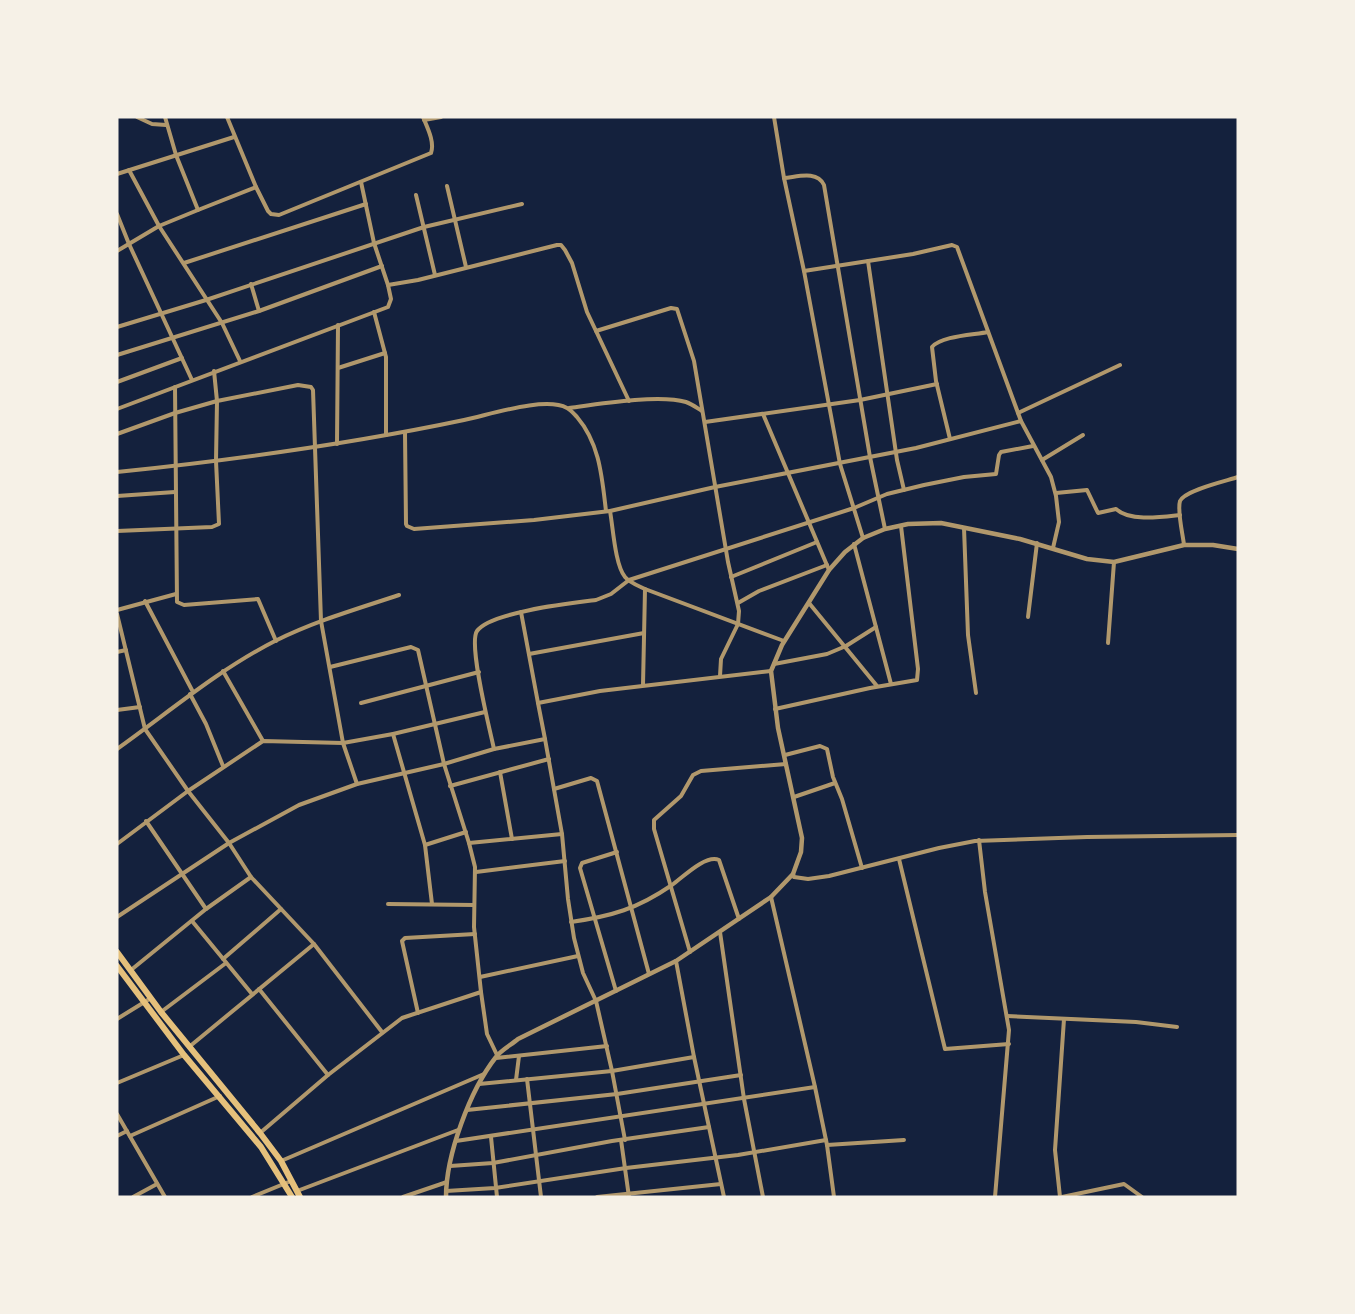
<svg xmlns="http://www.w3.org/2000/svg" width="1355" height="1314" font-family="Mulish,sans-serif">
  <rect width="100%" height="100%" fill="#14213d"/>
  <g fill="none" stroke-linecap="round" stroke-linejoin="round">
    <!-- minor -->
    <g stroke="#b1986c" stroke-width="4">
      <path d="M137,117L152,124L166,125"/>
      <path d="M165,117L176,155L198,210L256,187"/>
      <path d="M227,117L256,187L268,211L271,214L279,215L431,153C435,142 427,127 423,117"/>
      <path d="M774,117L784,178L804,271L840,464L863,538"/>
      <path d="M424,120L441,117"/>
      <path d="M129,170L159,226L222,323L240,361"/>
      <path d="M117,174L234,137"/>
      <path d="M784,178C797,177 817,170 824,185L870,457L885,529"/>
      <path d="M361,182L374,243L388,285L418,280L557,245H561L565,250L572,263L587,312L596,331L671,308L677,309L694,361L728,562L739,611L738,624L721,659L720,676"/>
      <path d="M447,186L466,267"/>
      <path d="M416,195L435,275"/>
      <path d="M117,214L129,244L192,380"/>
      <path d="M117,251L159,226L198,210"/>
      <path d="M868,261L897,460L904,490"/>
      <path d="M184,263L366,204"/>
      <path d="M804,271L913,254L952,245L957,247L1021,421L1051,477L1056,496L1059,522L1053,548"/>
      <path d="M251,284L259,311"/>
      <path d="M374,312L386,357V435"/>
      <path d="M117,327L206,300L424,227L522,204"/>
      <path d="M596,331L629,401"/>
      <path d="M117,355L259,311L382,266"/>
      <path d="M338,368L385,353"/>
      <path d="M117,382L182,358"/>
      <path d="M175,387L177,602L184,605L258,599L276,641"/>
      <path d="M569,408C598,404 659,394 686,402C692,404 697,408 702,411"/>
      <path d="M117,409L388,307L391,299L388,285"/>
      <path d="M1018,413L1120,365"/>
      <path d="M763,414L829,570"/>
      <path d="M705,422L860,400L937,384"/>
      <path d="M405,433L406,524L407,526L414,529L534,520L610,511L715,487L916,448L1021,421"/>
      <path d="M117,434L175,413L217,401L298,385L311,387L313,390L321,621L343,743L393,734L485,712"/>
      <path d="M950,439L936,381L932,347C941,336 973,335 988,332"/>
      <path d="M337,444L338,325"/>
      <path d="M1042,460L1083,435"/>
      <path d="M117,472C233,460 350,444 464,420C489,415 545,396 567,408C571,410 574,414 577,417C600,444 602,478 606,511"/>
      <path d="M1056,493L1087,490L1098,513L1116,509C1130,522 1162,517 1180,515"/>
      <path d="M117,496L175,492"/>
      <path d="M610,511C613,527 615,565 625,577C630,583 639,586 645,589L784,641"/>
      <path d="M964,528L968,635L976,693"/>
      <path d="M117,531L212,527L219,524L216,461L217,401L214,371"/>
      <path d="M854,544L891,684"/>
      <path d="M1184,545C1183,535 1177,511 1180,501C1185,490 1226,481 1238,477"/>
      <path d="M731,577L817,542"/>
      <path d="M145,601L193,692"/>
      <path d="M738,603L759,591L827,565"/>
      <path d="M809,603L877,686"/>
      <path d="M117,610L176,594"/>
      <path d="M521,612L538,703"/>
      <path d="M117,614L145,729L188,791L229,843L251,877L314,944L382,1032"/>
      <path d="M1028,617L1037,543"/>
      <path d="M1108,643L1114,562"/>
      <path d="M117,652L126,650"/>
      <path d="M529,654L644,633"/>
      <path d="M774,664L827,654L846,646L876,627"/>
      <path d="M330,667L411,647L418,650L444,764L469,843L475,867L474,927L481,992L487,1034L497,1055"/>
      <path d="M223,671L263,741"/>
      <path d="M643,685L645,589"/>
      <path d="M190,694L206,724L223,766"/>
      <path d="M361,703L479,672"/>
      <path d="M775,709L870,688L917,680L918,669L901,526"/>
      <path d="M117,710L140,707"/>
      <path d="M393,734L425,845L432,904"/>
      <path d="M545,739L562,834L568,899L574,938L583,973L596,1001L612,1071L625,1140"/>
      <path d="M117,749C169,712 218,670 275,641C315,621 357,609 399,595"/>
      <path d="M494,749C490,730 468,644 477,631C490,612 572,603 596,600L611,594L629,580L854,508L887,494L924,485L964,477L996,474L999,455L1001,452L1033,446"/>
      <path d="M785,755L820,746L827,749L833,777L842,799L862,868"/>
      <path d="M500,772L512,839"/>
      <path d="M450,786L549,759"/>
      <path d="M554,789L591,778L597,781L649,974"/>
      <path d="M794,797L835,783"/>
      <path d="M146,821L206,909"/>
      <path d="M979,840L985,892L1009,1030L995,1197"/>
      <path d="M469,843L562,834"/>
      <path d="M117,844L188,791L263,741L343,743L357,784"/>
      <path d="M425,845L466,832"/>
      <path d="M899,859L945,1049L1009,1044"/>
      <path d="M476,872L565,861"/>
      <path d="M793,874L794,877L808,879L829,876L939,848L975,841L1087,837L1238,835"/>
      <path d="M771,897L815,1087L827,1145L834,1197"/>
      <path d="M388,904L474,905"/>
      <path d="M117,917L229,843L299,805L357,784L444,764L494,749L545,739L538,703L600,691L771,671"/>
      <path d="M192,921L252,994"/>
      <path d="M571,922C612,916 637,909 672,885C683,877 706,854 719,860L739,919"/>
      <path d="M720,932L744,1099L763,1197"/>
      <path d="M690,952L654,829V820L681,796L693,775L701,771L786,764"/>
      <path d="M223,959L281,909"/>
      <path d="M676,961L694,1057L724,1197"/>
      <path d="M131,970L206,909L251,877"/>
      <path d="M480,977L578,956"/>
      <path d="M259,989L328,1075"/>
      <path d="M616,991L580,868L582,863L617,852"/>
      <path d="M161,1012L226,963"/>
      <path d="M418,1013L402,941L405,938L475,934"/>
      <path d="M1007,1016L1136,1022L1177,1027"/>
      <path d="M117,1019L151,998"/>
      <path d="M189,1047L314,944"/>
      <path d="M496,1058L607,1046"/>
      <path d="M527,1079L541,1197"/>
      <path d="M516,1080L519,1056"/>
      <path d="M117,1083L184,1055"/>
      <path d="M479,1084L612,1071L694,1057"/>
      <path d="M467,1110L617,1094L741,1075"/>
      <path d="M117,1114L165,1197"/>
      <path d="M260,1133L328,1075L402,1018L481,992"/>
      <path d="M117,1136L127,1131"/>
      <path d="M130,1136L220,1096"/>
      <path d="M491,1137L497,1197"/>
      <path d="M621,1140L629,1197"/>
      <path d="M456,1141L815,1087"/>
      <path d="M827,1145L904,1140"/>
      <path d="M281,1161L484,1074"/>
      <path d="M450,1166L493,1163L612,1141L709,1127"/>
      <path d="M297,1191L458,1130"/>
      <path d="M446,1191L495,1188L626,1168L738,1155L826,1140"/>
      <path d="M133,1197L157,1184"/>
      <path d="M252,1197L291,1181"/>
      <path d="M403,1197L447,1182"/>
      <path d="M597,1197L721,1184"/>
      <path d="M1060,1197L1055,1150L1064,1019"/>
      <path d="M1062,1197L1124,1184L1142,1197"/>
    </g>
    <!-- tertiary -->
    <path stroke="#b1986c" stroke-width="4.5" d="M446,1197C446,1155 470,1090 496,1057C501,1050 511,1045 518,1039L676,961L771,897L793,874L801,852L802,838L778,728L771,671L782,645L829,570L845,552L863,538L885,529L908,524L941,523L1020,539L1087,559L1114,562L1184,545H1213L1238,549"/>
    <!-- primary -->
    <g stroke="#e5c07b" stroke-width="6">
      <path d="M117,952L161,1012L260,1133L281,1161L300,1197"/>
      <path d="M117,966L184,1055L261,1147L292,1197"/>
    </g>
  </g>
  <!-- border -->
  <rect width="1355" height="1314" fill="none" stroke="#f6f1e7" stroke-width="237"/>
</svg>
